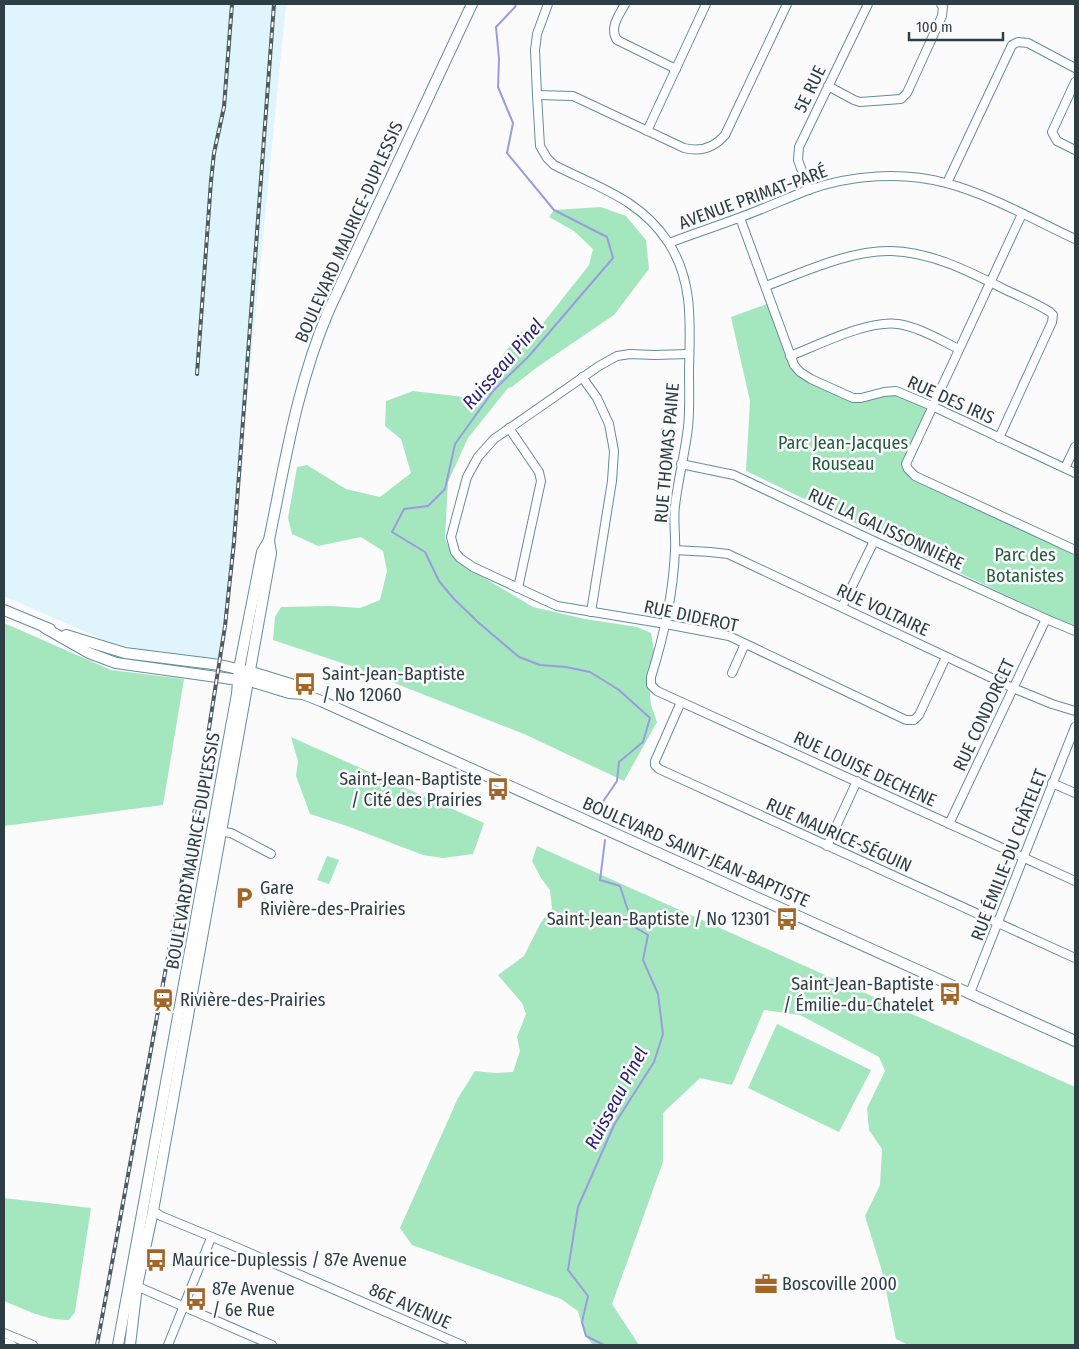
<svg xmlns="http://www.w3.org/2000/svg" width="1079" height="1349" font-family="'Fira Sans Condensed',sans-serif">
  <rect width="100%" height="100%" fill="#fbfbfb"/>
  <!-- built -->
  <path fill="#dff4fb" d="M4,4H286L233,542L218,660L136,648L109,642L4,596Z"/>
  <!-- green -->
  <g fill="#a4e7bf">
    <path d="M601,207L626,216L646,240L649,269L614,315L536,368L512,387L508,388L468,438L448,482L445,539L456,561L533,607L585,619L637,627L651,633L654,650L649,683L651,705L657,722L624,781L524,734L351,666L273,640L275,617L281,607L331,606L360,608L380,600L387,571L383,551L361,537L318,546L292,534L288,518L297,467L307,465L346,489L380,497L411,473L401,439L385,426L386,401L413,391L473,398L505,352L522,331L529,341L589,265L593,249L574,231L549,217L554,210Z"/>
    <path d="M772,302L800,372L861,398L896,391L932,406L908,469L1075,550V626L1050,616L746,471L750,401L731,317Z"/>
    <path d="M4,623L111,670L184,679L163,805L4,826Z"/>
    <path d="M291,737L484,823L473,854L443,858L423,855L347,826L310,814L296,776L298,761Z"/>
    <path d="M537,846L1075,1087V1345H908L896,1339L882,1271L865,1216L880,1185L882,1149L869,1130L867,1108L885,1071L879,1057L800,1015L764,1010L732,1085L700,1078L663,1113V1162L612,1304L639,1345H593L584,1333L578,1311L561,1299L412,1245L400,1228L458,1098L475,1071L495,1073L513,1072L520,1051L517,1037L526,1014L522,1003L498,975L524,956L540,924L552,908L550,890L541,878L532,861Z"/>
    <path d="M327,856L339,860L329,884L317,880Z"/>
    <path d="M777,1024L871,1070L839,1132L748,1088Z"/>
    <path d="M4,1198L91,1208L75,1312L69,1320C47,1321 24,1309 4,1301Z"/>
  </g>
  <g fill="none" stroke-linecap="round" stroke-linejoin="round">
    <!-- stream -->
    <g stroke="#9b9bdf" stroke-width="2">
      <path d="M516,4L515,7L496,27L499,59L498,87L513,123L507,153L554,210L607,237L613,258L529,356L493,391L455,444L445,489L428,506L404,509L392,532L425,552L439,581L454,599L479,623L519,657L540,665L566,667L590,672L619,690L650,718L643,742L619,762L617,781L600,806"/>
      <path d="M604,1345L586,1336L582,1322L588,1296L568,1270L578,1207L614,1125L654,1062L663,1034L658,994L643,960L648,935L633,926L620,886L600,880L605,840"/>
    </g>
    <defs>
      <g id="street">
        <path d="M548,4L537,34L535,50L537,95L540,146L547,158L554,165C597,187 640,199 668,242C694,281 690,326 689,371C689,389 690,409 688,427C685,454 678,479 675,506C673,521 676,536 675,551C673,595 664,636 651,677V685L657,691L1075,881"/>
        <path d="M625,4C619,15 609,28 617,40L676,69"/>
        <path d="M1075,82L1052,132L1057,141L1075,150"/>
        <path d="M828,86L854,100L860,102L901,99L907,93L942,16L943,7L941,4"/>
        <path d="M537,95L573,96L684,148C700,152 714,148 725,135L787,4"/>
        <path d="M647,131L706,4"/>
        <path d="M947,183L1012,45L1018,42L1028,43L1075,68"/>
        <path d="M809,190L798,160L799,147L868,4"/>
        <path d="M1022,214L906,464L908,469L915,476L1075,550"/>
        <path d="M740,218L794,365L800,372L811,379L853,398H861L884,392L896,391L932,406L1075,473"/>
        <path d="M669,243C693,234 717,226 741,217C763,209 785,199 808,190C851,175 902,171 946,183C991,195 1034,220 1075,239"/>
        <path d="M766,286C804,272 850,250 891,251C932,252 970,272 1006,290C1021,297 1036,303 1050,312L1053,315L1052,322L999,438"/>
        <path d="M689,354L654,355L630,354L617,356L599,366L494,439L478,457L467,477L451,537L455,552L460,558L473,567L557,606L666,624L729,636L906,720H914L919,715L946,657"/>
        <path d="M790,356C819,345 867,320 898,324C919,327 940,340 959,349"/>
        <path d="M582,377L597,398L609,424L614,451L612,481L591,612"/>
        <path d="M509,428L539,472L541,481L518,588"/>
        <path d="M681,464L734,475L874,541L1046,619L1075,631"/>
        <path d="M1065,468L1075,447"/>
        <path d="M675,550L710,552L728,554L1013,688L1052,704L1075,711"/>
        <path d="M842,607L874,541"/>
        <path d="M732,673L745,644"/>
        <path d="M681,702L655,761V765L659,769L1075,958"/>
        <path d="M1052,783L1075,793"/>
        <path d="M949,824L1046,619"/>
        <path d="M217,831L231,833L271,854"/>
        <path d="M827,846L857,781"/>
        <path d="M970,993L1075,727"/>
        <path d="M153,1211L161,1216L229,1244L462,1345"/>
        <path d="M134,1285L272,1345"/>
        <path d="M4,1333L33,1345"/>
        <path d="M4,1342L12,1345"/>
        <path d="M168,1345L211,1238"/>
      </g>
      <g id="secondary">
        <path d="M4,610L50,629"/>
        <path d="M45,628L89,653L116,663L253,682L289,693L303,694L321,701L1075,1041"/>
        <path d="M66,635L125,653L220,665L255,673L291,684L303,694"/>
        <path d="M118,1345L237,694L239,669L262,552L269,540C285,463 297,384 329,310L472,4"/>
        <path d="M130,1345L137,1286L153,1211L271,553L269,540"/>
      </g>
    </defs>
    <!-- street casing -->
    <use href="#street" stroke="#648d9a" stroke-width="10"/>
    <!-- secondary casing -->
    <use href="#secondary" stroke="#648d9a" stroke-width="12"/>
    <!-- street -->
    <use href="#street" stroke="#fff" stroke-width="8"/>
    <!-- secondary -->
    <use href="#secondary" stroke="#fff" stroke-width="10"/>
    <defs>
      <g id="rail">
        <path d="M197,374L211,181L214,153L224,107L232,4"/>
        <path d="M97,1345L205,754L225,626L234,542L274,4"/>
      </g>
    </defs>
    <!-- rail casing -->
    <use href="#rail" stroke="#4c5b60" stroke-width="4"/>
    <!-- rail -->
    <use href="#rail" stroke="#fbfbfb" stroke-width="2" stroke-dasharray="5.5" stroke-linecap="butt"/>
  </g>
  <!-- icons -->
  <defs>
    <symbol id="bus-bare" viewBox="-9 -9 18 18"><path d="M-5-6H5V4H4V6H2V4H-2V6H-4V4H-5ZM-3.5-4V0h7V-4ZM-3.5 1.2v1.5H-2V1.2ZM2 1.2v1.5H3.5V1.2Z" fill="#a26628" stroke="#fbfbfb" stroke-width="2.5" paint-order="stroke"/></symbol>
    <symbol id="parking-bare" viewBox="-9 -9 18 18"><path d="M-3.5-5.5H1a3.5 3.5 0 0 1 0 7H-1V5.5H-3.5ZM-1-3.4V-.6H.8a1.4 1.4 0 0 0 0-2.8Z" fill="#a26628" stroke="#fbfbfb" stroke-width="2.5" paint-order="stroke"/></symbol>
    <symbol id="station-bare" viewBox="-9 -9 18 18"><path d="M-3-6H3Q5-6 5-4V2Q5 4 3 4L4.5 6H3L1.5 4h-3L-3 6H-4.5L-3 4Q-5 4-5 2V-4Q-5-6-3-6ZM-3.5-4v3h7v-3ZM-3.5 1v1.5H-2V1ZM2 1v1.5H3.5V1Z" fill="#a26628" stroke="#fbfbfb" stroke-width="2.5" paint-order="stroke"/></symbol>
    <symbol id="office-bare" viewBox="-9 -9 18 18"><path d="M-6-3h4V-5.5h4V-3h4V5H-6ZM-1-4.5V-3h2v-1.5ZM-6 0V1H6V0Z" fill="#a26628" stroke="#fbfbfb" stroke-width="2.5" paint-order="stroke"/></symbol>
  </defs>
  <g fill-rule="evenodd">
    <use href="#bus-bare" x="289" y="668" width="32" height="32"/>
    <use href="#bus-bare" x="482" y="773" width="32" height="32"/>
    <use href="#parking-bare" x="228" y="882" width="32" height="32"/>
    <use href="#bus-bare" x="771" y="903" width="32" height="32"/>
    <use href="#bus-bare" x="934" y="978" width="32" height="32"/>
    <use href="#station-bare" x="147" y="984" width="32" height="32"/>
    <use href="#bus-bare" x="140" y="1244" width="32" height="32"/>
    <use href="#office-bare" x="750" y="1268" width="32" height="32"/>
    <use href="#bus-bare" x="180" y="1283" width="32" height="32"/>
  </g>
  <g text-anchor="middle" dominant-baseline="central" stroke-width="5" stroke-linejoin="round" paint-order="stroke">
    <!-- street labels -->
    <g font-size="18" fill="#2d3e44" stroke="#fbfbfb">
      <text transform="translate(810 89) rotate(-64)">5E RUE</text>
      <text transform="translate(753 197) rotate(-20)">AVENUE PRIMAT-PARÉ</text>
      <text transform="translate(349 232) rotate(-66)">BOULEVARD MAURICE-DUPLESSIS</text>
      <text transform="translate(951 400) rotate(24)">RUE DES IRIS</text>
      <text transform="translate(667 453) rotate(-85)">RUE THOMAS PAINE</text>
      <text transform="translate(886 529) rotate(25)">RUE LA GALISSONNIÈRE</text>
      <text transform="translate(883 610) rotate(25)">RUE VOLTAIRE</text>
      <text transform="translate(691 616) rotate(12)">RUE DIDEROT</text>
      <text transform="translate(984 715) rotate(-65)">RUE CONDORCET</text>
      <text transform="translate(865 769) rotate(25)">RUE LOUISE DECHENE</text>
      <text transform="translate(839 835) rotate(24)">RUE MAURICE-SÉGUIN</text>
      <text transform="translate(193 851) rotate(-80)">BOULEVARD MAURICE-DUPLESSIS</text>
      <text transform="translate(696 852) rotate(24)">BOULEVARD SAINT-JEAN-BAPTISTE</text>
      <text transform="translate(1009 855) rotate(-69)">RUE ÉMILIE-DU CHÂTELET</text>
      <text transform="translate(410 1306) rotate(24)">86E AVENUE</text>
    </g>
    <!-- park labels -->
    <g font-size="18" fill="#235b3d" stroke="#fbfbfb">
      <text x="843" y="443">Parc Jean-Jacques<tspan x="843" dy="21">Rouseau</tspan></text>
      <text x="1025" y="555">Parc des<tspan x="1025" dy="21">Botanistes</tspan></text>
    </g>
    <!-- poi labels -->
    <g font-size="18" fill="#2d3e44" stroke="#fbfbfb" text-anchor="start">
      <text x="322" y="674">Saint-Jean-Baptiste<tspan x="322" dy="21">/ No 12060</tspan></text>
      <text x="482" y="779" text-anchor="end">Saint-Jean-Baptiste<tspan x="482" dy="21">/ Cité des Prairies</tspan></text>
      <text x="260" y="888">Gare<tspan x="260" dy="21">Rivière-des-Prairies</tspan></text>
      <text x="770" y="919" text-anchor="end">Saint-Jean-Baptiste / No 12301</text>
      <text x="934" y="984" text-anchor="end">Saint-Jean-Baptiste<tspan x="934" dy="21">/ Émilie-du-Chatelet</tspan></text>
      <text x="180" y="1000">Rivière-des-Prairies</text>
      <text x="172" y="1260">Maurice-Duplessis / 87e Avenue</text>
      <text x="782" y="1284">Boscoville 2000</text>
      <text x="212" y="1289">87e Avenue<tspan x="212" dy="21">/ 6e Rue</tspan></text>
    </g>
    <!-- water labels -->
    <g font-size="19" font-style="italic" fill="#2d216f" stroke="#fbfbfb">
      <text transform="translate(503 364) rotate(-49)">Ruisseau Pinel</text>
      <text transform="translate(616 1098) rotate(-62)">Ruisseau Pinel</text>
    </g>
  </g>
  <!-- border -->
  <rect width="1079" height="1349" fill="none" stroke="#2d3e44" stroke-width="10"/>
  <!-- scale -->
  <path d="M909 32v8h94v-8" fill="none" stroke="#2d3e44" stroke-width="2.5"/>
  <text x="916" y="32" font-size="15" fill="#2d3e44" stroke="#fbfbfb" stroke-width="4" paint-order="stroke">100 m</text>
</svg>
